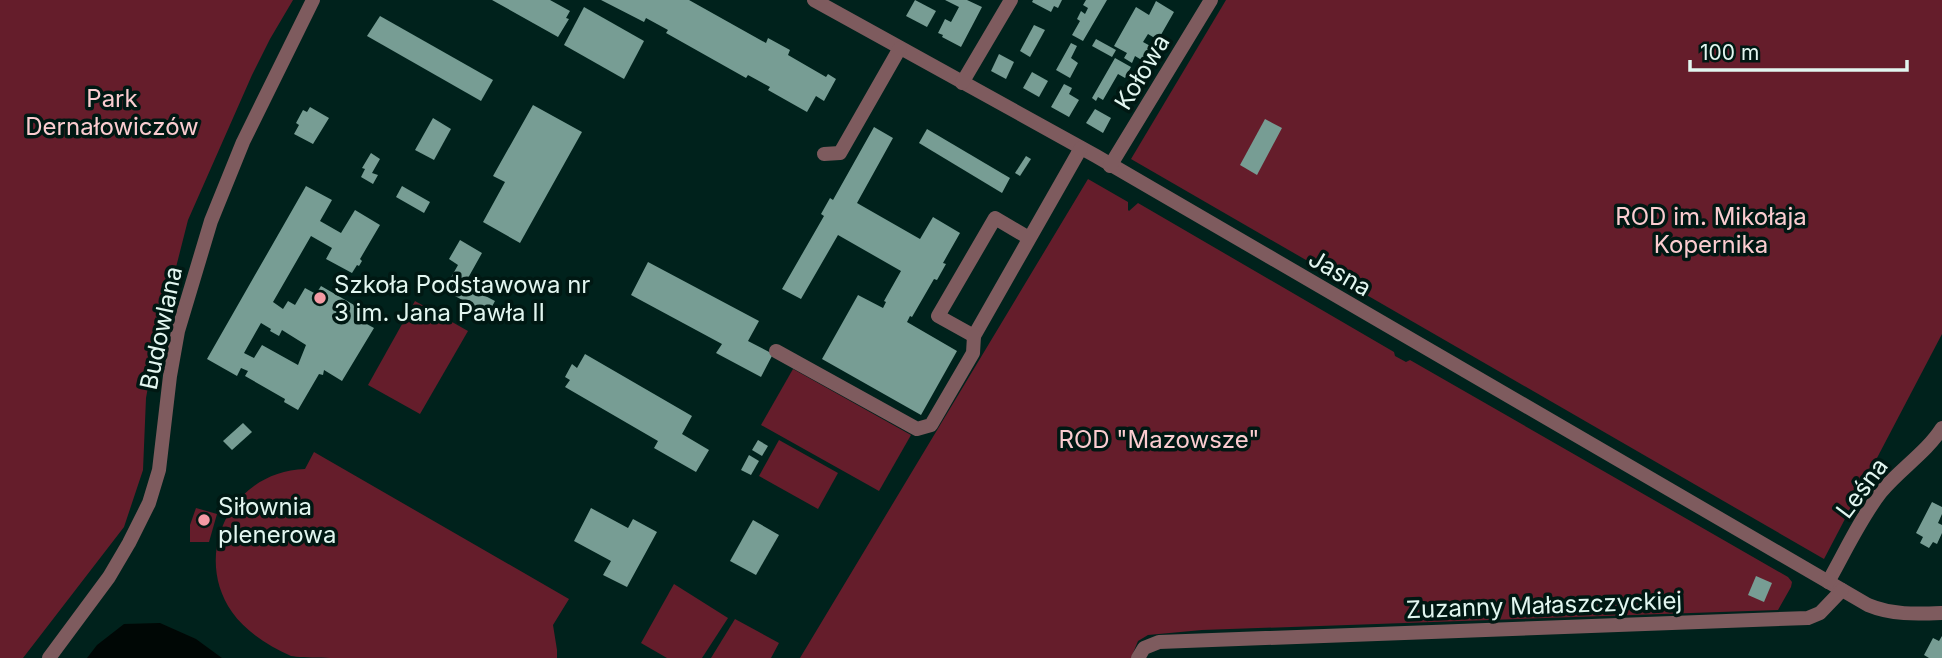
<svg xmlns="http://www.w3.org/2000/svg" width="1942" height="658" font-family="Inter,sans-serif">
  <rect width="100%" height="100%" fill="#00221c"/>
  <!-- green -->
  <g fill="#651d2b">
    <path d="M0,0H293L270,39L252,75L188,220L154,354L146,398L143,470L124,527L23,658H0Z"/>
    <path d="M1226,0H1942V334L1824,559L1131,159Z"/>
    <path d="M1088,179L1128,202V210L1129,211L1138,203L1394,352L1395,356L1406,362L1410,360L1788,577L1792,582L1791,587L1778,610L1202,630L1148,635L1138,641L1131,658H800Z"/>
    <path d="M415,301L468,331L420,414L368,385Z"/>
    <path d="M793,369L911,435L879,491L761,425Z"/>
    <path d="M779,440L838,473L818,509L759,476Z"/>
    <path d="M314,452L569,599L553,625L557,650V658C489,658 422,658 354,658C340,658 302,658 291,656C269,646 246,632 232,612C191,553 232,471 305,469Z"/>
    <path d="M196,508L217,514L209,542H190V525Z"/>
    <path d="M674,584L728,618L702,658H667L641,643Z"/>
    <path d="M735,619L779,643L771,658H711Z"/>
  </g>
  <!-- water -->
  <path fill="#000705" d="M160,623L196,639L222,658H87L97,645L124,624Z"/>
  <!-- building -->
  <g fill="#779d94" fill-rule="evenodd">
    <path d="M492,0H550L570,11L566,18L569,19L558,37Z"/>
    <path d="M601,0H689L766,43L768,38L790,50L788,55L826,77L828,74L836,79L824,101L816,96L807,112L768,90L770,87L748,75L746,78L666,33L668,30L646,18L644,22Z"/>
    <path d="M915,0L936,11L927,27L906,16Z"/>
    <path d="M945,0H967L982,7L961,47L942,37L943,35L938,33L945,19L951,22L959,7Z"/>
    <path d="M1033,0H1062L1058,8L1054,6L1051,12L1032,2Z"/>
    <path d="M1086,0H1107L1083,41L1072,35L1080,21L1077,19L1081,11L1085,14L1088,8L1083,5Z"/>
    <path d="M1156,1L1174,12L1158,40L1148,34L1143,42L1154,48L1145,62L1135,56L1132,63L1124,58L1127,53L1114,46L1136,7L1149,15Z"/>
    <path d="M584,7L644,41L624,79L564,45Z"/>
    <path d="M380,16L493,80L481,101L367,36Z"/>
    <path d="M1034,25L1045,30L1030,57L1020,51Z"/>
    <path d="M1096,39L1116,50L1112,57L1092,46Z"/>
    <path d="M1071,43L1077,46L1071,58L1078,63L1070,78L1056,70Z"/>
    <path d="M999,54L1014,62L1006,79L991,71Z"/>
    <path d="M1115,58L1131,67L1125,78L1118,74L1103,100L1098,97L1096,101L1092,98Z"/>
    <path d="M1032,72L1048,81L1039,97L1023,88Z"/>
    <path d="M1064,84L1072,88L1069,94L1079,100L1069,117L1051,107Z"/>
    <path d="M533,105L582,132L520,243L483,222L505,182L493,176Z"/>
    <path d="M310,107L329,118L313,144L294,134L299,125L296,123L303,110L307,112Z"/>
    <path d="M1095,109L1111,118L1103,133L1086,123Z"/>
    <path d="M433,118L451,129L434,160L415,150Z"/>
    <path d="M1265,119L1282,128L1257,175L1240,165Z"/>
    <path d="M874,127L893,138L857,203L920,239L933,217L960,233L943,263L946,264L937,280L934,279L912,317L910,316L907,322L957,351L921,415L822,359L858,295L883,308L886,302L884,301L901,271L838,235L801,299L782,289L824,216L821,214L830,198L833,200Z"/>
    <path d="M927,129L1010,178L1002,193L919,143Z"/>
    <path d="M371,153L380,159L372,173L378,175L373,184L361,177L365,169L362,168Z"/>
    <path d="M1026,156L1031,159L1020,176L1015,173Z"/>
    <path d="M306,186L332,200L320,221L341,233L355,210L380,225L360,259L362,261L359,266L357,265L352,273L326,259L332,248L311,236L273,302L283,309L288,301L295,305L305,288L316,294L321,286L368,313L363,322L374,328L342,381L324,370L323,375L319,374L298,410L284,402L285,399L245,376L248,371L241,368L237,376L207,359ZM261,323L271,329L270,331L279,336L282,330L306,345L298,365L262,345L254,358L244,353Z"/>
    <path d="M402,186L430,202L424,213L396,197Z"/>
    <path d="M460,240L482,253L468,278L470,288L495,301L488,314L444,290L458,265L449,259Z"/>
    <path d="M648,262L759,321L748,341L773,354L761,377L716,353L722,344L631,295Z"/>
    <path d="M585,354L692,416L682,434L709,450L696,472L654,448L658,441L565,387L570,380L565,377L572,364L577,368Z"/>
    <path d="M243,423L252,432L232,450L223,441Z"/>
    <path d="M758,440L768,446L762,456L752,450Z"/>
    <path d="M749,455L759,461L751,475L741,470Z"/>
    <path d="M1932,502L1942,507V514L1938,523L1942,525V533L1937,544L1933,542L1929,548L1920,543L1923,537L1916,533Z"/>
    <path d="M591,508L628,528L633,519L657,532L627,587L603,575L611,561L574,541Z"/>
    <path d="M753,520L779,535L756,575L730,561Z"/>
    <path d="M1756,576L1772,583L1764,602L1748,595Z"/>
    <path d="M1942,636V658H1929L1924,655L1933,638L1939,641Z"/>
  </g>
  <g fill="none" stroke-linecap="round" stroke-linejoin="round">
    <!-- minor -->
    <g stroke="#7e5b5e" stroke-width="14">
      <path d="M814,0L1096,156L1868,605C1892,615 1916,614 1942,613"/>
      <path d="M962,83L1011,0"/>
      <path d="M824,154L840,153L900,48"/>
      <path d="M1110,166L1211,0"/>
      <path d="M1029,238L995,218L938,316L974,336L1081,148"/>
      <path d="M776,351L917,429L931,425L973,353L974,336"/>
      <path d="M1828,582C1845,552 1860,519 1881,492C1900,469 1926,453 1942,428"/>
      <path d="M49,658L109,577L129,543L149,503L159,470L170,376L178,331L211,221L243,142L313,0"/>
      <path d="M1138,658L1144,648L1159,642L1808,618L1820,613L1842,590"/>
    </g>
  </g>
  <!-- markers -->
  <g fill="#f49aa4" stroke="#001813" stroke-width="2.5">
    <circle cx="320" cy="298" r="7"/>
    <circle cx="204" cy="520" r="7"/>
  </g>
  <g text-anchor="middle" dominant-baseline="central" stroke-width="7" stroke-linejoin="round" paint-order="stroke">
    <!-- street labels -->
    <g font-size="24" fill="#e2f6f0" stroke="#001813">
      <text transform="translate(1142 72) rotate(-59)">Kołowa</text>
      <text transform="translate(1340 273) rotate(30)">Jasna</text>
      <text transform="translate(161 328) rotate(-78)">Budowlana</text>
      <text transform="translate(1862 488) rotate(-53)">Leśna</text>
      <text transform="translate(1544 605) rotate(-2)">Zuzanny Małaszczyckiej</text>
    </g>
    <!-- park labels -->
    <g font-size="24" fill="#fbccd0" stroke="#001813">
      <text x="112" y="98">Park<tspan x="112" dy="28">Dernałowiczów</tspan></text>
      <text x="1711" y="216">ROD im. Mikołaja<tspan x="1711" dy="28">Kopernika</tspan></text>
      <text x="1159" y="439">ROD "Mazowsze"</text>
    </g>
    <!-- poi labels -->
    <g font-size="24" fill="#e2f6f0" stroke="#001813" text-anchor="start">
      <text x="334" y="284">Szkoła Podstawowa nr<tspan x="334" dy="28">3 im. Jana Pawła II</tspan></text>
      <text x="218" y="506">Siłownia<tspan x="218" dy="28">plenerowa</tspan></text>
    </g>
  </g>
  <!-- scale -->
  <path d="M1690 60v10h217v-10" fill="none" stroke="#e2f6f0" stroke-width="3.5"/>
  <text x="1700" y="60" font-size="21" fill="#e2f6f0" stroke="#001813" stroke-width="5" paint-order="stroke">100 m</text>
</svg>
